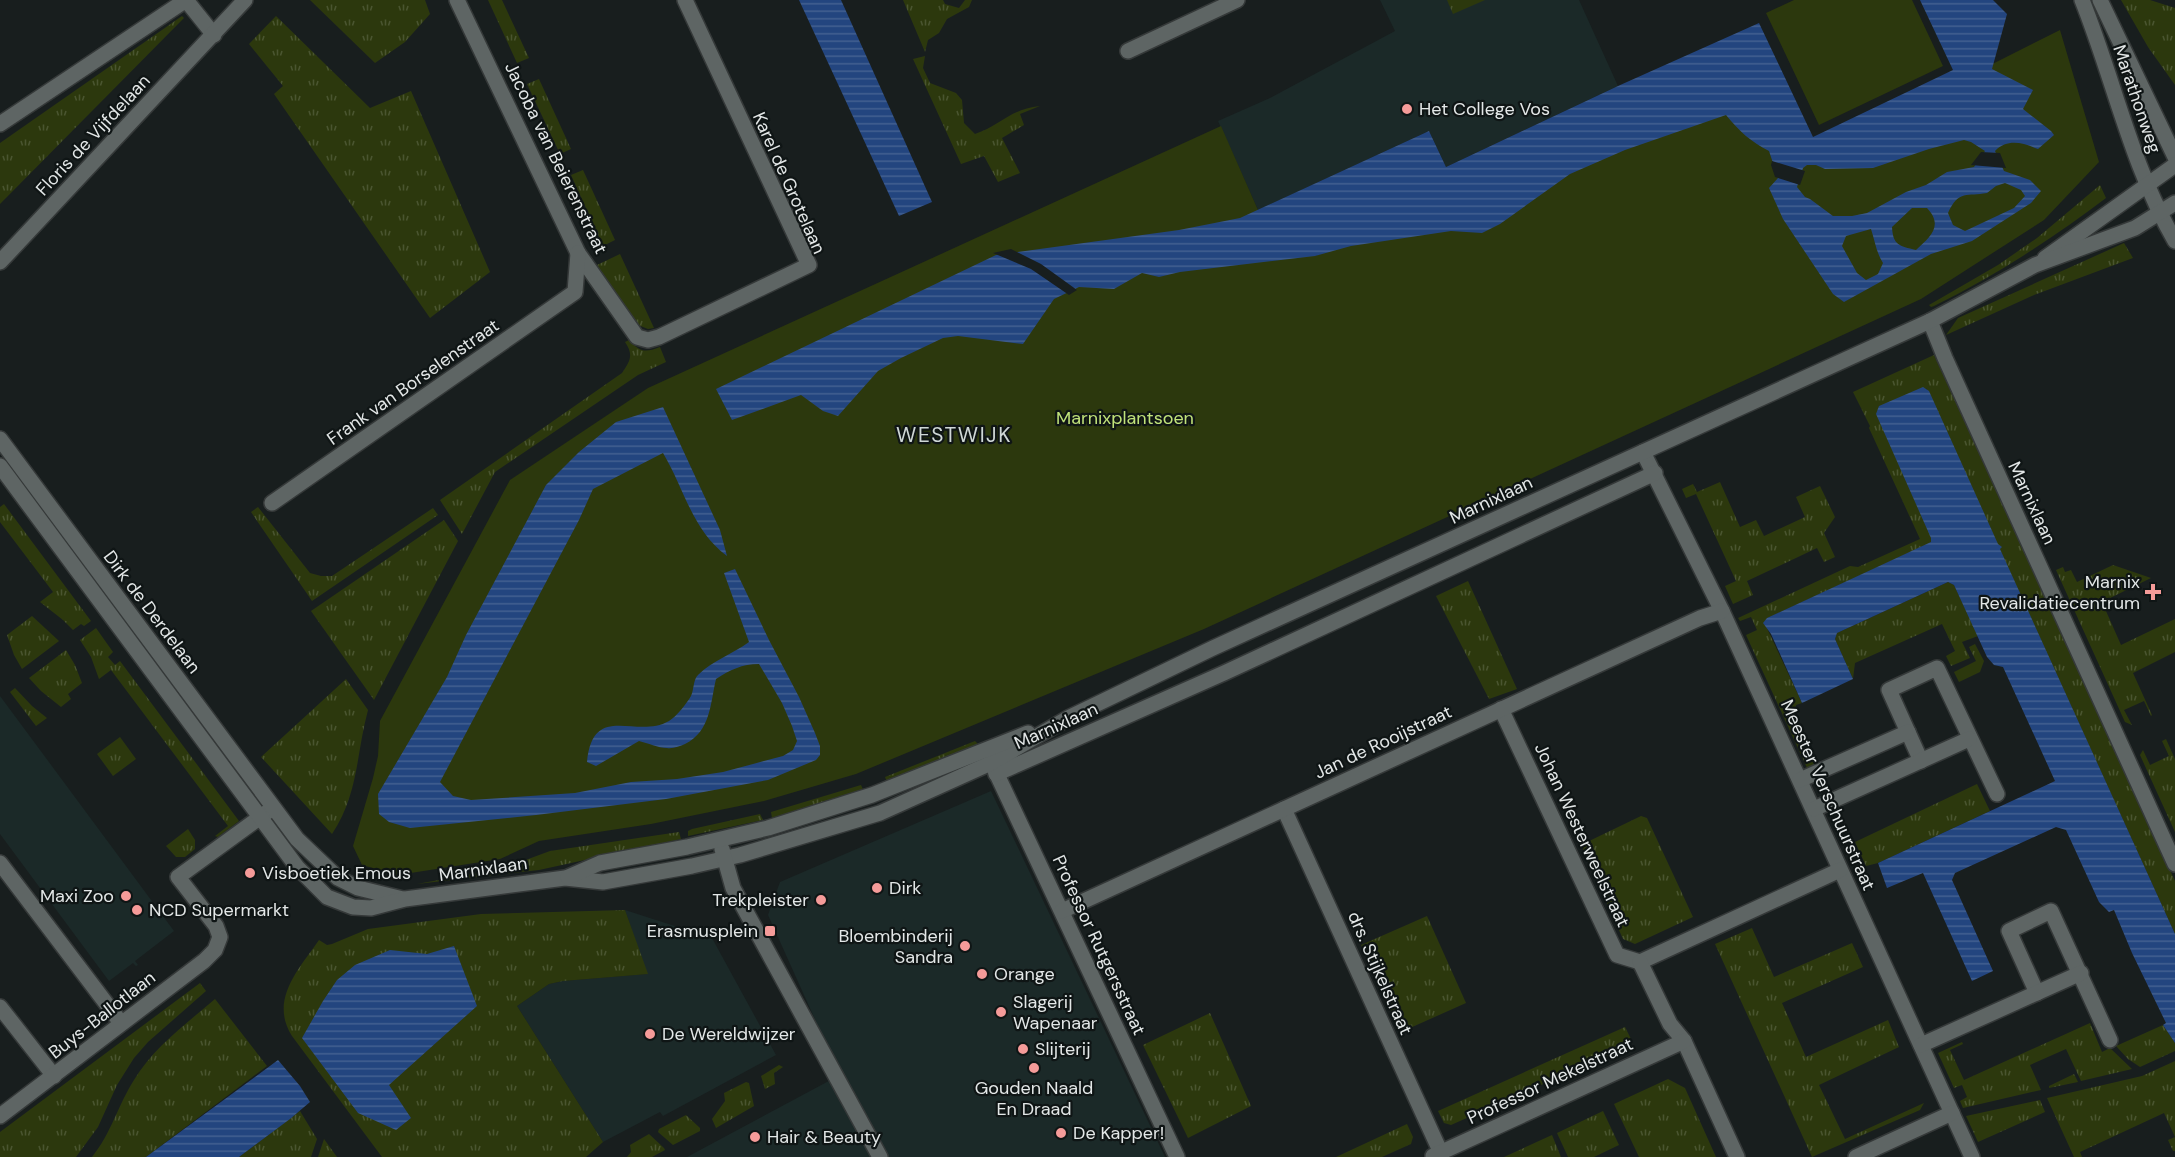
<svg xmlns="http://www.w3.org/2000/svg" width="2175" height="1157" font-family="'DM Sans',sans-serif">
  <defs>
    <pattern id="grass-tufts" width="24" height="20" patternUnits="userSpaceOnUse" patternTransform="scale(1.5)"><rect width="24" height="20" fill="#2c380d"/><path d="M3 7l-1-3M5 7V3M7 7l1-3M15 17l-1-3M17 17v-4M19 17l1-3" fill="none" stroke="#4a5530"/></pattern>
    <pattern id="water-rules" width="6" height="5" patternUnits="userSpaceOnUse" patternTransform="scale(1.5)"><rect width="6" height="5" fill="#23457f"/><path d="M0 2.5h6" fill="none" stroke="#436091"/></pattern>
  </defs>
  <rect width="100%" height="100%" fill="#181e1e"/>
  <!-- built -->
  <g fill="#1b2928">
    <path d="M1380,0H1579L1618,86L1446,167L1429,131L1258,210L1218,121L1270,98L1395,31Z"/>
    <path d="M0,696L174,931L135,961L138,965L136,966L133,963L109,981L0,834Z"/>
    <path d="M991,791L1165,1157H687L840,1075L768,915L780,882Z"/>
    <path d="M625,910L712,938L776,1055L663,1116L660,1112L603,1142L517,1006L549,984L563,981L647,974Z"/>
  </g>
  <!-- grass -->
  <g fill="url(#grass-tufts)">
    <path d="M310,0H425L430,14L405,42L375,63Z"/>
    <path d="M488,0H502L529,58L517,63Z"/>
    <path d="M903,0H943L945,4L959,8L965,0H972L969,7L947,19L939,33L928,40L925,52Z"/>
    <path d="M1447,0H1485L1453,14Z"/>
    <path d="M2121,0H2150L2175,8V85L2148,47Z"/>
    <path d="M182,16L184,18L0,204V143Z"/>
    <path d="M276,16L370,108L411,91L490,272L430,318L274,94L283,86L249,44Z"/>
    <path d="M925,56L923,68L930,83L956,93L962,100L964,123L975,134C1000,126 1010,109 1040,106L1020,114L1024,125L1002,138L1020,173L998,182L984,156L961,164L913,59Z"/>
    <path d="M539,79L571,149L560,154L527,84Z"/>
    <path d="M583,170L615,240L603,246L571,175Z"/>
    <path d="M2100,185L2106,198C2052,239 1995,276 1934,306L1931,307L1929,305L1998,265L2037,238Z"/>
    <path d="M2124,243L2133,258L2034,295L1946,335L1958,318Z"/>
    <path d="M620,254L654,328L648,329L638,325L599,271L597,265Z"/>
    <path d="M629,340C640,352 645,353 660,347L666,362L638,375L495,472L462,534L440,500L622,373C630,361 634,355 625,342Z"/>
    <path d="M1934,355L2175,881V934L1926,388L1932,542L1770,617L1765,624L1802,703L1796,705L1795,715L1817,765L1808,770L1746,635L1757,630L1751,617L1740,621L1738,618L1850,566L1858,567L1920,539L1869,428L1870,426L1853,392Z"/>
    <path d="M1720,482L1740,527L1756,520L1764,536L1805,517L1796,497L1820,486L1835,517L1824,533L1835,557L1824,562L1817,548L1747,581L1753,595L1733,604L1725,586L1736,581L1696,494L1686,498L1682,489L1693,484L1697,492Z"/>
    <path d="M4,504L91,621L84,626L81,624L73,630L63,620L40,602L53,592L0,522V507Z"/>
    <path d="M258,507L310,573L321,576H332L433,508L438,515L312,601L251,512Z"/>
    <path d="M444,520L458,541L374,700L311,611Z"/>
    <path d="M2113,565L2151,578L2102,602L2121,645L2175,619V652L2133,673L2152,715L2151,716L2144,701L2124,710L2132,725L2125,722L2056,570L2063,567L2065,572L2071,570L2077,582Z"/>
    <path d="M1468,581L1517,689L1489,699L1436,596Z"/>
    <path d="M1948,582L1954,585L1978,636L1962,642L1970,658L1951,666L1946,656L1955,651L1942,624L1855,663L1853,679L1835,639L1837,633Z"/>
    <path d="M32,616L59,641L22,669L14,655L7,635Z"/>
    <path d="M96,628L113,652L108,657L115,665L120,661L239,821L218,837L215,836L228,826L111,670L99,679L91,657L80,640Z"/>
    <path d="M1975,644L1984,661L1980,672L1959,682L1954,672L1976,661L1969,647Z"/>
    <path d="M66,650L75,665L82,683L68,694L71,699L61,707L41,691L29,678Z"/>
    <path d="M346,679L368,710C356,754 359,793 332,834L261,757Z"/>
    <path d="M15,688L32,706L47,718L36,726L10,692Z"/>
    <path d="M120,737L136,759L113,776L97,754Z"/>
    <path d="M2166,739L2175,759V832L2140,755L2143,750L2150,765L2169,756L2162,741Z"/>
    <path d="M975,741L978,744L887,782L885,777Z"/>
    <path d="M1977,784L1990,811L1878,863L1866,866L1855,842Z"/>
    <path d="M861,785L864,792L772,818L771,812Z"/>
    <path d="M760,814L763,820L688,836V831L692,829Z"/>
    <path d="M1641,816L1647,818L1693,917L1635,944L1623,939L1583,850L1585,843Z"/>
    <path d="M188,829L195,840V849L185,857H176L166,846Z"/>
    <path d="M679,832L681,839L539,870L417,884L504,868L550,851Z"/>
    <path d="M625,910L648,974L563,981L549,984L517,1006L603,1142L586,1157H382L292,1036C269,1000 299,969 319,940L327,945L332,944L368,929L481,914Z"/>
    <path d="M1427,916L1466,1003L1401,1032L1361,945Z"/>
    <path d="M1752,928L1774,977L1852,943L1863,967L1782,1003L1806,1057L1888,1020L1899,1047L1819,1085L1845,1139L1924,1103L1920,1110L1812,1157L1715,944Z"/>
    <path d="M200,983L206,991L148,1042L134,1058L117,1085L98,1127L76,1157H0V1132Z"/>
    <path d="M215,999L267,1066L146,1157H92C111,1134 118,1105 134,1080C154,1047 186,1024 215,999Z"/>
    <path d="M1210,1013L1251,1106L1188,1138L1143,1045Z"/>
    <path d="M2090,1023L2102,1052L2110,1048L2132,1069L2081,1081L2066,1049L2030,1065L2041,1090L1963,1108L1960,1101L1967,1097L1962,1085L1954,1088L1938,1053L1962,1042L1963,1044L1950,1050L1964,1080Z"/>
    <path d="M2163,1025L2175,1043V1051L2140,1067L2128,1059L2116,1046Z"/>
    <path d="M1625,1027L1631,1039L1629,1046L1451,1125L1444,1123L1438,1111Z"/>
    <path d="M2175,1061V1151H2173L2168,1140L2175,1137L2164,1113L2080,1152L2082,1157H2074L2047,1098L2142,1076Z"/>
    <path d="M779,1065L783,1067L774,1073L775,1084L765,1089L761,1076Z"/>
    <path d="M2074,1074L2078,1082L2049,1088V1086Z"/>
    <path d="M1668,1079L1685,1088L1716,1157H1639L1614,1104Z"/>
    <path d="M746,1082L749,1083L754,1106L716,1128L712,1119L725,1101L724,1093Z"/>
    <path d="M2040,1100L2045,1112L1978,1142L1966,1116Z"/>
    <path d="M300,1111L317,1139L311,1157H239Z"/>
    <path d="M1603,1111L1619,1145L1594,1157H1568L1557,1133Z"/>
    <path d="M686,1115L700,1128V1131L673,1145L658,1132L659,1129Z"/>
    <path d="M1407,1124L1413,1137L1411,1144L1382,1157H1336Z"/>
    <path d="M649,1134L664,1148L665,1150L652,1157H627L631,1152L630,1145Z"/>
    <path d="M1552,1135L1561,1157H1504Z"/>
    <path d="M324,1139L337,1157H318Z"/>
  </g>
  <!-- park -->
  <g fill="#2c380d">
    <path d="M1794,0H1912L1943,66L1819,125L1766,13Z"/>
    <path d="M2060,30L2099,162L2044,220L1921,299L1204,629L856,774L764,801L651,824L539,841L500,859L398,875L362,865L353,846L373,778L378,756L380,721L510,480L648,388L1221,126L1258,210L1315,256L1743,92L1826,148Z"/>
  </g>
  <!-- water -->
  <g fill="url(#water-rules)" fill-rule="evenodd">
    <path d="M799,0H841L932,202L899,216Z"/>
    <path d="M1920,0H1993L2007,14L1992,69L2033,90L2023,109L2051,131L2054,135L2038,149C2023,143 2008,138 1995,151L2004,171L2030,180L2041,191L2031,203L1972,241L1931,254L1844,302L1833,294L1783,219L1769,188L1778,178L1769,151C1751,142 1739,131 1726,115L1625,150L1570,174L1500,224L1482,233L1451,231L1351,246L1315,256L1180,272L1159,277L1142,273L1114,289L1079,287L1054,299L1023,344L958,336L943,338L901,358L878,371L838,416L823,411L801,395L732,420L716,389L996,255L1179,230L1240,218L1429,131L1446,167L1618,86L1759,23L1813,137L1953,70ZM1964,140L1971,142L1985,151L1974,167L1947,172L1926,185L1906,192L1867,213L1852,216H1833L1810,199L1805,197L1797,187L1803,168L1807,165H1816L1825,169L1873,168L1929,149ZM2005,183L2021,190L2025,196L2014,208L1965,231L1953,225L1948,213C1959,189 1967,197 1987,193L1996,186ZM1912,208H1927C1944,226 1930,237 1916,250C1899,246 1893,245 1892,227ZM1871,229C1875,241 1876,252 1883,263L1878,274L1866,280L1857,273L1842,246L1846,236Z"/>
    <path d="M1923,387L1929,391L1998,544L2002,547L2000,549L2175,934V1043L2163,1025L2166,1023L2132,953L2114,910L2109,912L2099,902L2066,830L2056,827L1955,873L1952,880L1993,971L1972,981L1923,873L1887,888L1878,863L2055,781L2003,667L1994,665L1987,657L1954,585L1948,582L1837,633L1835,639L1853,679L1802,703L1771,634L1763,623L1767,618L1931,542V538L1876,414L1879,406Z"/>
    <path d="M663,407L720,530L727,556C692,530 684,488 663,453L593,489L579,520L440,782L453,796L471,800L575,793L631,782L677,779L723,772L783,756L793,750L797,741L792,726L782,703L759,664C742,664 730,670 716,679C710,704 711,731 685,744C680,746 673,749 667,748C658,748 648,743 639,741L596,766L587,762C593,701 636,740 669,721C676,717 687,703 691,696C694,690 693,680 698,675C713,660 733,654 749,642L724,573L735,569L769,640L799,697L815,733L820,746V755L816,760L768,780L666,799L536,815L410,828L389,822L379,814L378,794L447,677L466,635L546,485L579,452L616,422Z"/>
    <path d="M454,946L477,1006L389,1085L411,1118L396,1130L358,1113L302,1038L323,1001L337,980L355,965L390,950L427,954Z"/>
    <path d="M278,1060L300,1086L310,1102L290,1119L239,1157H146Z"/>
  </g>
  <!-- pier -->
  <g fill="#181e1e">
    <path d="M1981,152L2000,153L2006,168L1971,165Z"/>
    <path d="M1772,161L1805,171L1800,185L1775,177L1771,165Z"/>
    <path d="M1011,249L1041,264L1077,290L1069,295L1031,269L993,253Z"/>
  </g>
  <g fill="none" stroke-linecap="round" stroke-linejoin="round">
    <defs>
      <g id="street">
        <path d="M457,0L578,253L637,337L648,340L659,337L809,265L685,0"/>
        <path d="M1128,51L1237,0"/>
        <path d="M0,124L186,0L214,35"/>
        <path d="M1930,321L1945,358L2175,864"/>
        <path d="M1643,452L1722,611L1972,1157"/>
        <path d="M272,503L575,292L578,253"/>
        <path d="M1501,709L1617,955L1640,962"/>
        <path d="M1921,761L1889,690L1937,668L1997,794"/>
        <path d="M993,766L1177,1157"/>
        <path d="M996,774L1224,673L1655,473"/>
        <path d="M1800,780L1908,732"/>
        <path d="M1284,809L1441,1153"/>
        <path d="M1814,809L1969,739"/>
        <path d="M0,863L121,1023"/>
        <path d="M1062,911L1700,618L1722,611"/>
        <path d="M1640,962L1840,870"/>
        <path d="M1640,962L1670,1024L1684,1041L1737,1157"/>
        <path d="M2037,993L2009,931L2051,911L2110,1040"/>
        <path d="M0,1007L54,1076"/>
        <path d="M1921,1045L2081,973"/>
        <path d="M0,1116L204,961L215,950L220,937L216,926L178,877L270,810"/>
        <path d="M1433,1156L1684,1041"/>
        <path d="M1856,1157L1952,1113"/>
      </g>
      <g id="secondary">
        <path d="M2082,0C2114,80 2131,165 2175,241"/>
        <path d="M2100,0L2175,157"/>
        <path d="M2045,258L2175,165"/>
        <path d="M0,262L245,0"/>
        <path d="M0,439L297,839L338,878L358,888L403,899"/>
        <path d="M0,466L297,867L327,897L353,907L371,908L405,899L565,878L603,882L692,866L740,855L880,813L991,763L1070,717L1213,648L1930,321L2035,265L2135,228L2175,203"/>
        <path d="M722,849L733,888L880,1157"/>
        <path d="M568,877L600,863L687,847L768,828L872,795L1028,733"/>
      </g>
    </defs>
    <!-- street casing -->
    <use href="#street" stroke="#353939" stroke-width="18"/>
    <!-- secondary casing -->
    <use href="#secondary" stroke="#353939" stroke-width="18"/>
    <!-- street -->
    <use href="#street" stroke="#5e6564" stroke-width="15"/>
    <!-- secondary -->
    <use href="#secondary" stroke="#5e6564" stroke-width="15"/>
  </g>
  <!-- markers -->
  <g fill="#f59b99" stroke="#0f1515" stroke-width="2">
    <circle cx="1407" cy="109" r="6"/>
    <path d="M2150 583h6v6h6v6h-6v6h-6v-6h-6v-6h6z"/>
    <circle cx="250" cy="873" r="6"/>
    <circle cx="877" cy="888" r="6"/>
    <circle cx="126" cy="896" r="6"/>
    <circle cx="821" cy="900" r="6"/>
    <circle cx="137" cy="910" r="6"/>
    <rect x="764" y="925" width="12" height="12" rx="3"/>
    <circle cx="965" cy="946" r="6"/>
    <circle cx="982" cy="974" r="6"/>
    <circle cx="1001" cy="1012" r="6"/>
    <circle cx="650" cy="1034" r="6"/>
    <circle cx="1023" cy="1049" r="6"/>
    <circle cx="1034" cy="1068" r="6"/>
    <circle cx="1061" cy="1133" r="6"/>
    <circle cx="755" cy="1137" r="6"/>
  </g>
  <g text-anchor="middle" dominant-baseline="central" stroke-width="4.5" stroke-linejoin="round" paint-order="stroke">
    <!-- street labels -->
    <g font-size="18" fill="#e3e7e7" stroke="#0f1515">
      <text transform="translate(2137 99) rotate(71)">Marathonweg</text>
      <text transform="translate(93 135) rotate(-47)">Floris de Vijfdelaan</text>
      <text transform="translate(556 158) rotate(64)">Jacoba van Beierenstraat</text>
      <text transform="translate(789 183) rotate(66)">Karel de Grotelaan</text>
      <text transform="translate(413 382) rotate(-35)">Frank van Borselenstraat</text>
      <text transform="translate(1491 500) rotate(-25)">Marnixlaan</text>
      <text transform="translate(2032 503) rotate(65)">Marnixlaan</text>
      <text transform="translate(152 612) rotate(53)">Dirk de Derdelaan</text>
      <text transform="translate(1056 726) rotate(-24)">Marnixlaan</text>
      <text transform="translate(1383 742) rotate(-25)">Jan de Rooijstraat</text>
      <text transform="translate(1828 795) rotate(66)">Meester Verschuurstraat</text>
      <text transform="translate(1582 835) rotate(65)">Johan Westerweelstraat</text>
      <text transform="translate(483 869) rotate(-8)">Marnixlaan</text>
      <text transform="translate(1099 945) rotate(65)">Professor Rutgersstraat</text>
      <text transform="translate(1380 973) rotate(66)">drs. Stijkelstraat</text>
      <text transform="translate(102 1015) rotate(-38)">Buys-Ballotlaan</text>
      <text transform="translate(1550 1081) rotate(-25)">Professor Mekelstraat</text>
    </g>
    <!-- poi labels -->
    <g font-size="18" fill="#e3e7e7" stroke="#0f1515" text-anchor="start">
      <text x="1419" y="109">Het College Vos</text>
      <text x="2140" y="582" text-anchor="end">Marnix<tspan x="2140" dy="21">Revalidatiecentrum</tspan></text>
      <text x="262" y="873">Visboetiek Emous</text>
      <text x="889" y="888">Dirk</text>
      <text x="114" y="896" text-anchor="end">Maxi Zoo</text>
      <text x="809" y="900" text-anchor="end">Trekpleister</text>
      <text x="149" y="910">NCD Supermarkt</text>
      <text x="758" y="931" text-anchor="end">Erasmusplein</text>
      <text x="953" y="936" text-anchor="end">Bloembinderij<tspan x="953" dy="21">Sandra</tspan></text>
      <text x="994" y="974">Orange</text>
      <text x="1013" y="1002">Slagerij<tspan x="1013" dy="21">Wapenaar</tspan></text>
      <text x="662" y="1034">De Wereldwijzer</text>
      <text x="1035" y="1049">Slijterij</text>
      <text x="1034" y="1088" text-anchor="middle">Gouden Naald<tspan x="1034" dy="21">En Draad</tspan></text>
      <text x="1073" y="1133">De Kapper!</text>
      <text x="767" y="1137">Hair &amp; Beauty</text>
    </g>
    <!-- park labels -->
    <g font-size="18" fill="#c0e27a" stroke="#0f1515">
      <text x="1125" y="418">Marnixplantsoen</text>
    </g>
    <!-- quarter labels -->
    <g font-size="21" letter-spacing="1.5" fill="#cfd7d6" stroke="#0f1515">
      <text x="954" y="435">WESTWIJK</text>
    </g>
  </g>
</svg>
